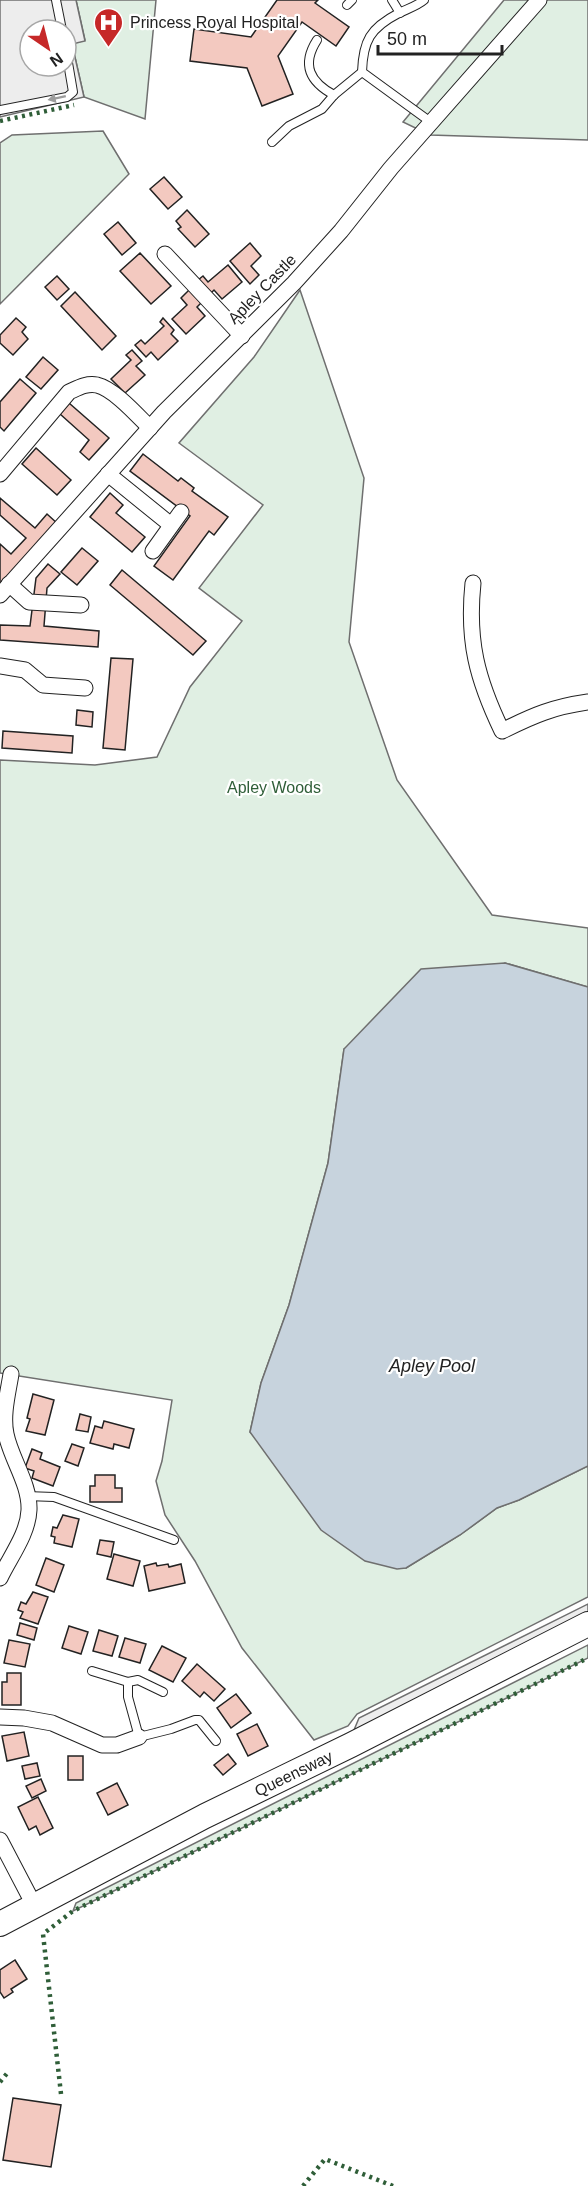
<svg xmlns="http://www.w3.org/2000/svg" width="588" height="2186" font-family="Arial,sans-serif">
  <rect width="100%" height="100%" fill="#fff"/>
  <!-- green -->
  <g fill="#e0efe3" stroke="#6f6f6f" stroke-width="1.5">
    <path d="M76,0H156L145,119L84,97L72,44L85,40Z"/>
    <path d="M504,0H588V140L430,135L403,122Z"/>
    <path d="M103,131L129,174L0,304V143L12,135Z"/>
    <path d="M300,290L364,478L349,642L397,780L492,915L588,928V987L505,963L344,1049L328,1163L289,1305L261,1383L250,1432L406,1568L460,1535L497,1508L519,1500L588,1466V1597L357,1714L348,1726L314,1740L242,1648L195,1561L165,1515L156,1481L162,1461L172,1400L0,1373V760L95,765L157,757L190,687L242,621L199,588L263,505L179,443L254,357Z"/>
    <path d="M588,1645V1658L73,1911L76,1903Z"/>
  </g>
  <!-- parking -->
  <g fill="#ededed" stroke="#6f6f6f" stroke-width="1.5" fill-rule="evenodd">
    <path d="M0,0H76L85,41L72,44L84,97L0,117ZM30,30H66V66H30Z"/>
    <path d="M588,1604V1624L351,1745L354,1730L359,1718Z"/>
  </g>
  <!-- water -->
  <path fill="#c7d3dd" stroke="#6f6f6f" stroke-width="1.5" d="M505,963L588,987V1466L519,1500L497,1508L460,1535L406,1568L397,1569L365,1561L321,1530L250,1432L261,1383L289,1305L328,1163L344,1049L421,969Z"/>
  <!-- building -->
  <g fill="#f3c9c0" stroke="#222" stroke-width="1.5">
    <path d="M277,0H318L315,3L349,27L336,46L302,22L278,56L293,94L262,106L247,68L190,61L194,29L251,37Z"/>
    <path d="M164,177L182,197L168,209L150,189Z"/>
    <path d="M187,210L209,234L195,247L178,229L181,227L176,221Z"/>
    <path d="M118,222L136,243L122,255L104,234Z"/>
    <path d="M250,243L261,256L251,266L259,275L250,284L230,261Z"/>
    <path d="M140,253L171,286L151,304L120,271Z"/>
    <path d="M228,265L242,282L222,299L214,290L210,294L198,280L203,276L208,282Z"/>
    <path d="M57,276L69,289L57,300L45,287Z"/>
    <path d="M190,289L202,302L197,307L205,316L186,334L172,319L187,305L181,298Z"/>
    <path d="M75,292L116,336L102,350L61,306Z"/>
    <path d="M16,318L26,327L22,332L28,339L13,355L0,343V335Z"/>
    <path d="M163,318L174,330L171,334L178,341L158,360L151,352L146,357L135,345L141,340L145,344L164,326L160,322Z"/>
    <path d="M132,350L142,361L136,366L145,375L125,393L111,379L131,360L126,355Z"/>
    <path d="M43,357L58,370L41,389L26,377Z"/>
    <path d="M20,379L36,393L4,431L0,427V402Z"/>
    <path d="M69,403L109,438L89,460L80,452L89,440L60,414Z"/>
    <path d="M36,448L71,480L57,495L22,464Z"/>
    <path d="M143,454L178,481L181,478L194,488L192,491L228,517L214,535L209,531L173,580L154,566L190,516L130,471Z"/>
    <path d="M110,493L123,505L116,513L145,537L132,552L90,517Z"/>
    <path d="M0,498L35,528L47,514L58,524L0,590V544L11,554L26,538L0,515Z"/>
    <path d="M82,548L98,561L77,585L61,572Z"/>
    <path d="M48,564L60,574L47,588L44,626L99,631L98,647L0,640V625L30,626L36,578Z"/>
    <path d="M122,570L206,641L193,655L110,585Z"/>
    <path d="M111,658L133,659L125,750L103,748Z"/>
    <path d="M77,710L93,712L92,727L76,725Z"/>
    <path d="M3,731L73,736L72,753L2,748Z"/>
    <path d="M33,1394L54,1400L45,1435L26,1431L30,1419L27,1418Z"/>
    <path d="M80,1414L91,1417L88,1432L76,1430Z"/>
    <path d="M104,1421L134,1429L129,1448L114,1444L113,1449L90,1443L95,1426L102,1428Z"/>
    <path d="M72,1444L84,1448L78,1466L65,1461Z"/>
    <path d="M32,1449L42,1453L40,1459L60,1467L53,1486L32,1478L34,1471L25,1468Z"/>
    <path d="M95,1475H115V1488H122V1502H90V1486H95Z"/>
    <path d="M63,1515L79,1519L72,1547L54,1543L55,1537L51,1536L53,1527L57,1528Z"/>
    <path d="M100,1540L114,1542L111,1557L97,1554Z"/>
    <path d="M114,1554L140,1561L133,1586L107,1579Z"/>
    <path d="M46,1558L64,1565L54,1592L36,1585Z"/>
    <path d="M156,1563L157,1566L168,1564L169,1567L181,1564L185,1583L149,1591L144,1566Z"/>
    <path d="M33,1592L48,1597L38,1624L20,1618L23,1612L18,1610L21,1602L26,1604Z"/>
    <path d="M20,1623L37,1628L34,1640L17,1635Z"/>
    <path d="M69,1626L88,1632L81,1654L62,1648Z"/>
    <path d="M99,1630L118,1636L112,1656L93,1651Z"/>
    <path d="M125,1638L146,1644L140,1663L119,1657Z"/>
    <path d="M9,1640L30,1644L25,1667L4,1663Z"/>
    <path d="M162,1646L186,1658L173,1682L149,1670Z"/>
    <path d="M197,1664L225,1689L214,1701L204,1692L200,1697L182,1681Z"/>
    <path d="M7,1673H21V1705H2V1682H7Z"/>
    <path d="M236,1694L251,1713L231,1728L217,1708Z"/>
    <path d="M257,1724L268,1746L248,1756L237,1734Z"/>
    <path d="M24,1732L29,1756L7,1761L2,1736Z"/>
    <path d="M228,1754L236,1764L223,1775L214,1765Z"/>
    <rect x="68" y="1756" width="15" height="24"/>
    <path d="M37,1763L40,1776L25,1779L22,1766Z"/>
    <path d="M41,1779L46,1791L32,1798L26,1786Z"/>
    <path d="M117,1783L128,1805L108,1815L97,1793Z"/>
    <path d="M38,1797L53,1828L40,1835L36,1826L29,1830L18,1807Z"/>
    <path d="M15,1960L27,1979L11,1989L13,1992L4,1998L0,1992V1970Z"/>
    <path d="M13,2098L61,2105L51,2167L3,2160Z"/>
  </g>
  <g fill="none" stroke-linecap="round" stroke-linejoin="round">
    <defs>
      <g id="lane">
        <path d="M56,0L62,30"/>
        <path d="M392,0L400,13"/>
        <path d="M424,0C417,6 407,9 399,13C370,28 363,41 362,72L432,123"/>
        <path d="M347,5L352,0"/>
        <path d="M317,40C301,65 310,82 334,95"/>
        <path d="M0,110L67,97L73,92L66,51"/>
        <path d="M272,142L289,126L322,109L334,95L362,72"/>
        <path d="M26,1496L54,1497L174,1540"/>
        <path d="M92,1671L128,1682L138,1680L163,1692"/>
        <path d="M128,1682V1697L139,1737L171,1729L195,1720H199L216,1741"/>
      </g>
      <g id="street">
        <path d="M165,254L242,336"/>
        <path d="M0,474L69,392C78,388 86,383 97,385C114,389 137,415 150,428"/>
        <path d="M108,474L171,525"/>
        <path d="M153,551L181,512"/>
        <path d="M473,583C467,641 477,679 502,731C534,715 553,707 588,702"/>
        <path d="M9,584L29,602L81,605"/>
        <path d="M0,595L164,412L294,283L341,231L391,168L539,0"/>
        <path d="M0,666L25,670L43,685L85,688"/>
        <path d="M0,1578C10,1557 28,1534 29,1510C30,1484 11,1459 6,1434C2,1415 8,1393 11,1374"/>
        <path d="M0,1717L24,1718L52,1723L102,1745H117L139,1737"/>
        <path d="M0,1840L34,1905"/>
      </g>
      <g id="primary">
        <path id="s1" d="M0,1924L205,1816L351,1745L588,1624"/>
      </g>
    </defs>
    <!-- lane casing -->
    <use href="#lane" stroke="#222" stroke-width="10"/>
    <!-- street casing -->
    <use href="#street" stroke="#222" stroke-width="17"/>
    <!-- primary casing -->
    <use href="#primary" stroke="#222" stroke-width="26"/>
    <!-- lane -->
    <use href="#lane" stroke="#fff" stroke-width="8"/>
    <!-- street -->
    <use href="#street" stroke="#fff" stroke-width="15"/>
    <!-- primary -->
    <use href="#primary" stroke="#fff" stroke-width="24"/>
    <!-- hedge -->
    <g stroke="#2f5e38" stroke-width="4.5" stroke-dasharray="3 4.5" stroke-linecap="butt">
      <path d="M0,121L74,105"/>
      <path d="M0,2082L9,2071"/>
      <path d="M61,2094L43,1934L73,1911L588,1658"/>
      <path d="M303,2186L325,2159L393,2186"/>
    </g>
  </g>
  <!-- one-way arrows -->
  <defs><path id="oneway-solid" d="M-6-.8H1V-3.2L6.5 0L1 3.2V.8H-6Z" transform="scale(1.5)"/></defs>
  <use fill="#9c9c9c" href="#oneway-solid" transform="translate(57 98) rotate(168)"/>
  <!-- icons -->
  <defs>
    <symbol id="hospital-pin" viewBox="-11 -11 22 30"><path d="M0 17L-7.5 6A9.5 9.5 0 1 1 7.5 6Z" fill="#c62828" stroke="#fff"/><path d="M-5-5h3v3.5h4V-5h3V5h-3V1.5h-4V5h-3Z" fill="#fff"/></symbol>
  </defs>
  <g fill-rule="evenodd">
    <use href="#hospital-pin" x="92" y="6" width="33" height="45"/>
  </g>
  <g text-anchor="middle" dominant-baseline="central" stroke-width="4.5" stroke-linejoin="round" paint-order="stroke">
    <!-- poi labels -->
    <g font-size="16" fill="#222" stroke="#fff" text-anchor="start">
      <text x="130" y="22">Princess Royal Hospital</text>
    </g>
    <!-- street labels -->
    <g font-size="16" fill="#222" stroke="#fff">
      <text transform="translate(262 289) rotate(-46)">Apley Castle</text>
      <text stroke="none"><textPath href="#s1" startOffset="330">Queensway</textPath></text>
    </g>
    <!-- park labels -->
    <g font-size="16" fill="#2f5e38" stroke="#fff">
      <text x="274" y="787">Apley Woods</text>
    </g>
    <!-- water labels -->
    <g font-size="18" font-style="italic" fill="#222" stroke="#fff">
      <text x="432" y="1366">Apley Pool</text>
    </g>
  </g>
  <!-- north arrow -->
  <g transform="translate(48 48) rotate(145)"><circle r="28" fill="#ffffff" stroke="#a7a7a7" stroke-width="1.5"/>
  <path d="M0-4.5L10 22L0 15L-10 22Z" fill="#c62828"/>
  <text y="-9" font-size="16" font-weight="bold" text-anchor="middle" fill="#222222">N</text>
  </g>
  <!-- scale -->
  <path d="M378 45v9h124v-9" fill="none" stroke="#222222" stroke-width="3"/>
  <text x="387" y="45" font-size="18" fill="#222222" stroke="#ffffff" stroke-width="4.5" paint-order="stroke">50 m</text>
</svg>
